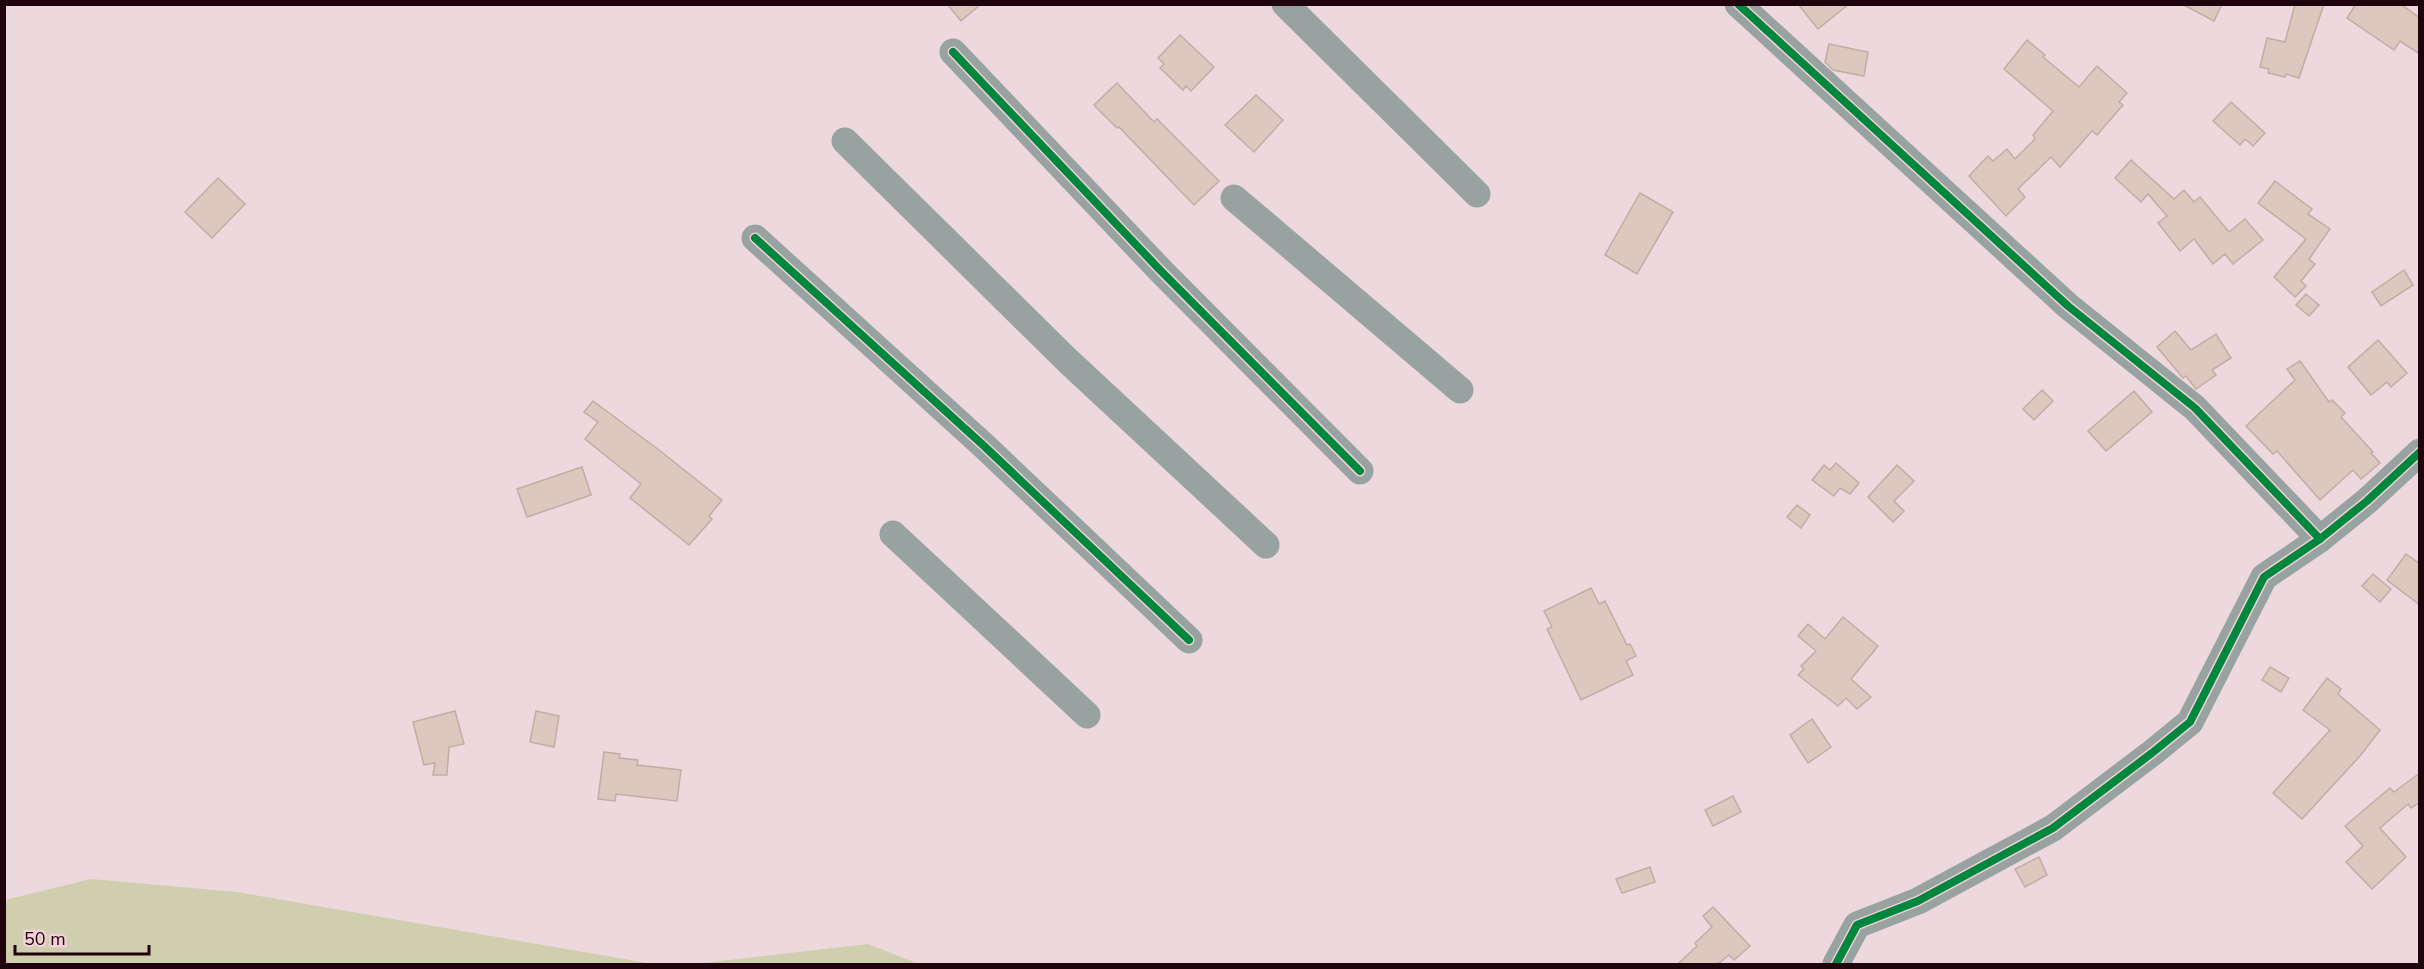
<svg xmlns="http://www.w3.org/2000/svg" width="2424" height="969" font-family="'Nunito Sans',sans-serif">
  <rect width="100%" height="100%" fill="#ecd8dd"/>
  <!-- green -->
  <g fill="#cfcfaf">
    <path d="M91,879L237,892L653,964H5V900Z"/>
    <path d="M868,944L919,964H694Z"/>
  </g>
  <!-- building -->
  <g fill="#ddc7bf" stroke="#c2ada4" stroke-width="1.5">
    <path d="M947,4H981L961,21Z"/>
    <path d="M1798,4H1849L1818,29Z"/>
    <path d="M2182,4H2222L2214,21Z"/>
    <path d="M2295,4H2324L2299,78L2286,74L2285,77L2268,73L2269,69L2260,67L2267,38L2285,42Z"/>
    <path d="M2356,4H2400L2420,18V54L2400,41L2394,50L2347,18Z"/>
    <path d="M1180,35L1214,67L1191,91L1186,86L1183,90L1160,68L1164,64L1158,58Z"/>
    <path d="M2027,40L2045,55L2043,57L2079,87L2097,66L2127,93L2119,102L2123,105L2097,135L2092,131L2060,167L2051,157L2018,189L2025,197L2006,216L1969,176L1988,156L1993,161L2007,149L2015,159L2035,139L2033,135L2053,111L2004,69Z"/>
    <path d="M1829,44L1868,52L1864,76L1833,70L1825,62Z"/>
    <path d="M1117,83L1154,122L1157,119L1219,181L1194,205L1119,127L1117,128L1094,105Z"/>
    <path d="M1256,95L1283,120L1254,152L1225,125Z"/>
    <path d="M2231,102L2265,133L2253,146L2245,139L2240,145L2213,121Z"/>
    <path d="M2131,160L2174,199L2184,190L2194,202L2200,197L2229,232L2245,219L2263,240L2233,264L2225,254L2213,264L2194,239L2180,251L2158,223L2167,216L2148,194L2141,202L2115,178Z"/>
    <path d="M218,178L245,204L212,238L185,212Z"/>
    <path d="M2275,181L2312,209L2308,214L2330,229L2309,259L2315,264L2301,281L2306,286L2295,297L2274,277L2306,239L2258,203Z"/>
    <path d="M1640,193L1673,212L1637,274L1605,255Z"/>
    <path d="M2404,270L2413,285L2381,306L2372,292Z"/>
    <path d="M2306,294L2319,305L2309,316L2296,305Z"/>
    <path d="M2175,331L2191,350L2216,334L2231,358L2212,370L2216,375L2196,389L2186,376L2183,378L2157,347Z"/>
    <path d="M2378,340L2407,373L2391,387L2387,382L2371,395L2348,367Z"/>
    <path d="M2300,361L2329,402L2332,400L2345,413L2341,417L2373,452L2371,453L2380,463L2361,479L2353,470L2320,500L2277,451L2273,454L2246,426L2295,380L2287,369Z"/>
    <path d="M2042,390L2053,401L2034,420L2023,409Z"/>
    <path d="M2134,391L2152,412L2106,451L2088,431Z"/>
    <path d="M593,401L659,450L722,500L709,516L712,519L689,545L630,498L641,484L585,439L598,422L584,412Z"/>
    <path d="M1836,463L1859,483L1850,494L1840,488L1834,496L1812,480L1824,465L1830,470Z"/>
    <path d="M1897,465L1914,481L1894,501L1904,511L1893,522L1868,497Z"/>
    <path d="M582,467L591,495L527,517L517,489Z"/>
    <path d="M1797,505L1810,515L1801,528L1787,517Z"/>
    <path d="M2406,554L2420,564V605L2387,580Z"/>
    <path d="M2373,574L2391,589L2380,602L2362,586Z"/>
    <path d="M1591,588L1599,604L1605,601L1627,645L1630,644L1636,656L1626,661L1633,675L1581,700L1547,629L1552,627L1544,611Z"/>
    <path d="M1843,617L1878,646L1851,679L1871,697L1857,709L1846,698L1838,706L1798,675L1804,669L1801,666L1816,651L1798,636L1808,624L1825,639Z"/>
    <path d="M2270,667L2289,678L2281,692L2262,680Z"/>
    <path d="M2327,678L2341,689L2338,694L2380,730L2360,756L2302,819L2273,793L2330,730L2303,710Z"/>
    <path d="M455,711L464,744L449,747L447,775H433L435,763L424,765L413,722Z"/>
    <path d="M536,711L559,716L554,747L530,742Z"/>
    <path d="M1812,719L1831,747L1808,763L1790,735Z"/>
    <path d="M604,752L620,754L619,758L638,760L637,765L681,770L677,801L616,794L615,801L598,799Z"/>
    <path d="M2420,773V802L2411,808L2408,804L2380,828L2406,857L2372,889L2346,862L2363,846L2345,826L2390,788L2394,792Z"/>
    <path d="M1733,796L1741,812L1713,826L1705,810Z"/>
    <path d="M2039,857L2047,875L2025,887L2015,869Z"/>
    <path d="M1650,867L1655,882L1622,893L1616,879Z"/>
    <path d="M1713,907L1750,946L1734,960L1729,955L1718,964H1678L1697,946L1695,943L1712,927L1703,916Z"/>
  </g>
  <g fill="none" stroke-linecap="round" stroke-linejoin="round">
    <!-- minor -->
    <g stroke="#98a2a1" stroke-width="27">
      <path d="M1285,4L1477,194"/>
      <path d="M1738,4L2068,306L2195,408L2320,539"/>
      <path d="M953,52L1160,270L1360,471"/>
      <path d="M845,141L1068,361L1266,545"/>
      <path d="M1234,198L1460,390"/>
      <path d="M755,238L983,445L1189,640"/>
      <path d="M893,534L1087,715"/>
      <path d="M1836,964L1857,925L1918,901L2053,828L2152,753L2190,722L2264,577L2320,539L2367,501L2420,452"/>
    </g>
    <defs>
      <g id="cycleway">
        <path d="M1738,4L2068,306L2195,408L2320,539"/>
        <path d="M953,52L1160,270L1360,471"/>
        <path d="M755,238L983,445L1189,640"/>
        <path d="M1836,964L1857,925L1918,901L2053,828L2152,753L2190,722L2264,577L2320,539L2367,501L2420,452"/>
      </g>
    </defs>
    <!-- cycleway casing -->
    <use href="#cycleway" stroke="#f4d0d9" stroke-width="11"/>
    <!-- cycleway -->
    <use href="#cycleway" stroke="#00873e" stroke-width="8"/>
  </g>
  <!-- border -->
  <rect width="2424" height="969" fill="none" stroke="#1f040d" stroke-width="12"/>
  <!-- scale -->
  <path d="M15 945v9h134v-9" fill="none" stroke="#1f040d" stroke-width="3"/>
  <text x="24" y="945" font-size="18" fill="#1f040d" stroke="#f4d0d9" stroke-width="4.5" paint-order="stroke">50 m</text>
</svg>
